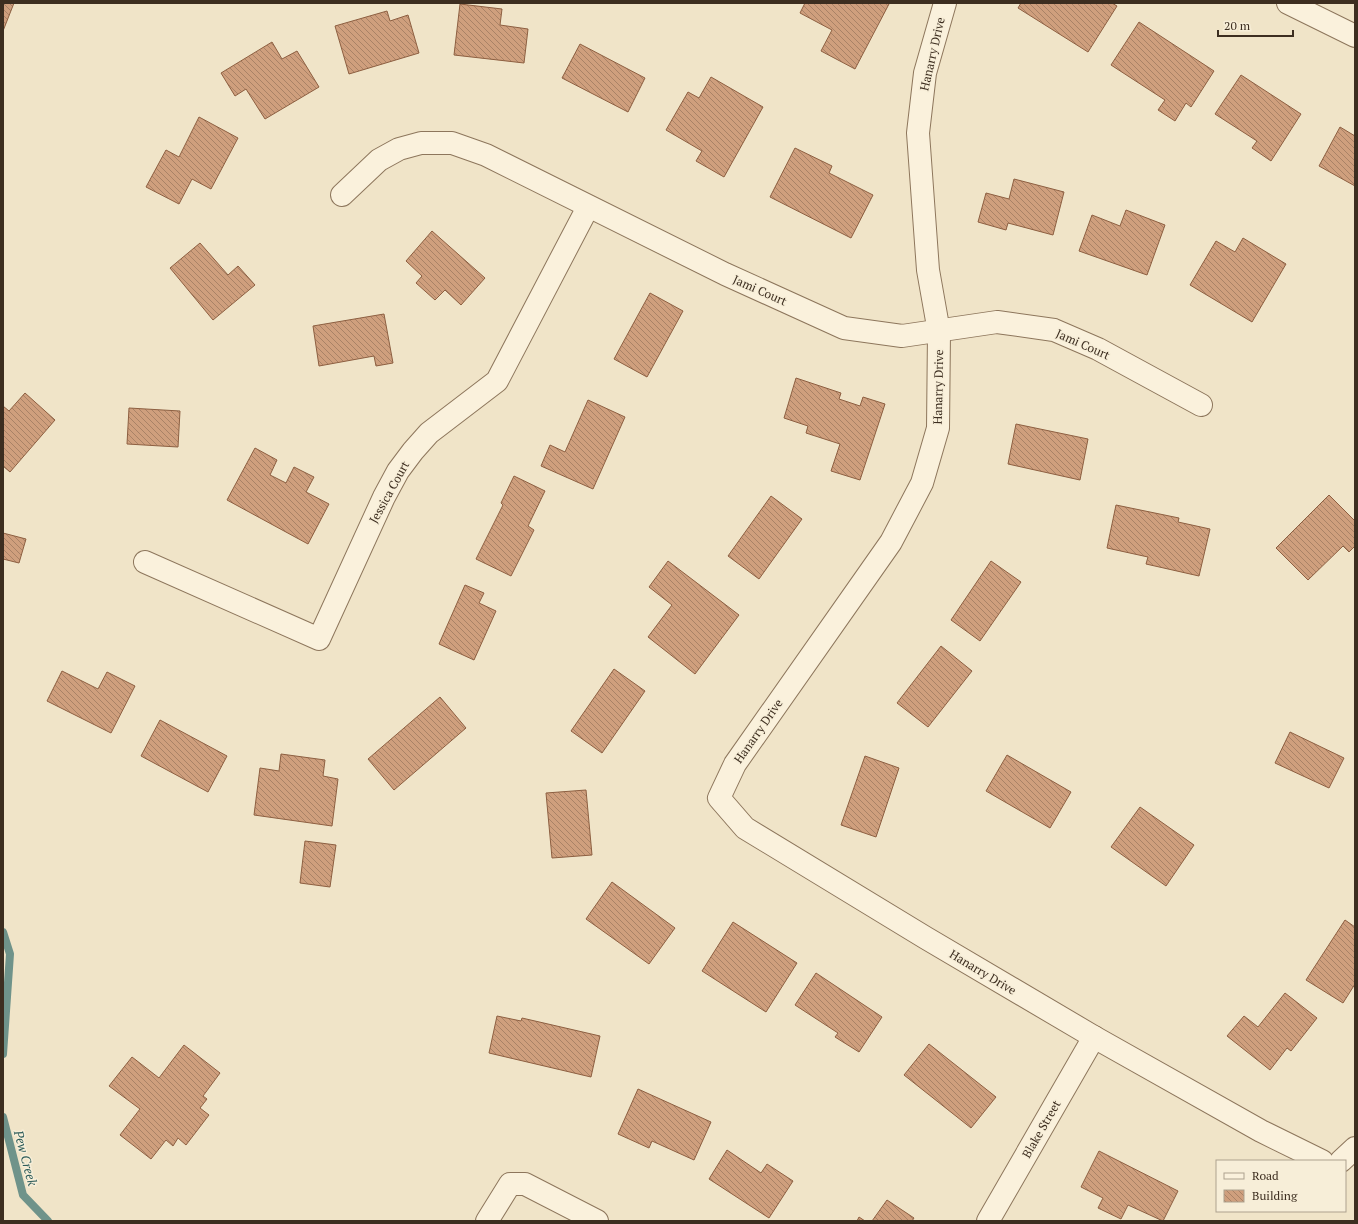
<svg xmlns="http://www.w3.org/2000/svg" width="1358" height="1224" font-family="'PT Serif',serif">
  <defs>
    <pattern id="building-back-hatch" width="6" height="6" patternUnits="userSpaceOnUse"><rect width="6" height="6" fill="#cf9f7d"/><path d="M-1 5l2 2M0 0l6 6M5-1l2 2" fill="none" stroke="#a98266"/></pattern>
  </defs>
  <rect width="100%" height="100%" fill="#f0e4c8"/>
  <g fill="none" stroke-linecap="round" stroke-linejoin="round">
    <!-- stream -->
    <g stroke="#6f938a" stroke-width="8">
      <path d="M3,932L10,954L3,1054"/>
      <path d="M3,1117L23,1195L48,1221"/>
    </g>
  </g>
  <!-- building -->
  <g fill="url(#building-back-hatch)" stroke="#8d5f41">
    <path d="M3,3H14L3,31Z"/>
    <path d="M805,3H887L889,4L855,69L821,51L832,30L800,13Z"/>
    <path d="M1021,3H1112L1117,6L1088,52L1018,8Z"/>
    <path d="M460,4L502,9L500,25L528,29L524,63L454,55Z"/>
    <path d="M387,11L390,21L408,15L419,53L349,74L335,26Z"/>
    <path d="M1139,22L1214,71L1191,107L1186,103L1175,121L1158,110L1165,100L1111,65Z"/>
    <path d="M272,42L282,59L297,51L319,87L265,119L246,89L235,96L221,73Z"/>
    <path d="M580,44L645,78L628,112L562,78Z"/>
    <path d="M1241,75L1301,114L1271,161L1252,148L1257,141L1215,114Z"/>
    <path d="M711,77L763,107L724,177L696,161L702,151L666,130L688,92L699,98Z"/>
    <path d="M199,117L238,138L211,189L192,179L179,204L146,187L166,150L179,157Z"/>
    <path d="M1340,127L1355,136V186L1319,166Z"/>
    <path d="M795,148L832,166L829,173L873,195L851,238L770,197Z"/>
    <path d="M1014,179L1064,192L1053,235L1008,223L1006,230L978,222L986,193L1009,199Z"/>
    <path d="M1126,210L1165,225L1147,275L1079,251L1092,215L1120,226Z"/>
    <path d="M432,231L485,278L461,305L445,290L435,300L416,283L422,276L406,261Z"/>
    <path d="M1243,238L1286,264L1252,322L1190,285L1216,241L1235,252Z"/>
    <path d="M200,243L228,275L238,266L255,285L213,320L170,268Z"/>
    <path d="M650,293L683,311L647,377L614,359Z"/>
    <path d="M384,314L393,363L376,366L374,356L319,366L313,326Z"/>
    <path d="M796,378L841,393L839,399L860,406L863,397L885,404L860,480L831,471L840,444L806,433L808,426L784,418Z"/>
    <path d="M25,393L55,420L10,472L3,466V406L9,411Z"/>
    <path d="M588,400L625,417L593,489L541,466L550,445L565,452Z"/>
    <path d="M129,408L180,411L178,447L127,444Z"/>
    <path d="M1016,424L1088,439L1080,480L1008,464Z"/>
    <path d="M255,448L277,460L270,475L286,483L294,467L314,477L306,492L329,504L308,544L227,500Z"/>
    <path d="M514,476L545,491L528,526L534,530L511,576L476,559L503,505L501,503Z"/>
    <path d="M1329,495L1355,521V546L1349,552L1343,546L1308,580L1276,548Z"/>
    <path d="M771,496L802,519L759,579L728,556Z"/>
    <path d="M1116,505L1179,518L1178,522L1210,529L1199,576L1146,564L1148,557L1107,548Z"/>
    <path d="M3,533L26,539L19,563L3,559Z"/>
    <path d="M668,561L739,615L695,674L648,637L672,605L649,587Z"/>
    <path d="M991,561L1021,582L980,641L951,620Z"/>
    <path d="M465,585L484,593L479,603L496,611L474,660L439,644Z"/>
    <path d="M941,646L972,671L928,727L897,703Z"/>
    <path d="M614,669L645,691L602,753L571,731Z"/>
    <path d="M62,671L98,689L107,672L135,686L111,733L47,701Z"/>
    <path d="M440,697L466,728L394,790L368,759Z"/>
    <path d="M160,720L227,756L208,792L141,756Z"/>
    <path d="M1290,732L1344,758L1329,788L1275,763Z"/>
    <path d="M281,754L325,760L323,776L338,779L332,826L254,815L260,768L279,771Z"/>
    <path d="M1007,755L1071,792L1050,828L986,791Z"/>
    <path d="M865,756L899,768L876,837L841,825Z"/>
    <path d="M586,790L592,855L552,858L546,793Z"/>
    <path d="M1140,807L1194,845L1166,886L1111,847Z"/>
    <path d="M305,841L336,845L330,887L300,883Z"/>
    <path d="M612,882L675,928L649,964L586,919Z"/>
    <path d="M1345,920L1355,927V984L1343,1003L1306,980Z"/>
    <path d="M733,922L797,963L766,1012L702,971Z"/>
    <path d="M816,973L882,1017L859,1052L835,1037L838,1033L795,1005Z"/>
    <path d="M1285,993L1317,1018L1291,1051L1287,1048L1270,1070L1227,1036L1244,1016L1258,1027Z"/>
    <path d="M497,1016L521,1021L522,1018L600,1036L591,1077L489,1053Z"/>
    <path d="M929,1044L996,1097L971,1128L904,1075Z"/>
    <path d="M184,1045L220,1073L203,1096L207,1099L200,1108L209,1115L186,1145L178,1138L173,1146L166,1140L151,1159L120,1135L140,1109L109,1086L132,1057L159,1078Z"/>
    <path d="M638,1089L711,1122L694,1160L652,1141L649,1148L618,1134Z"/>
    <path d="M727,1150L761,1173L767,1164L793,1181L769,1218L709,1179Z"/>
    <path d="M1099,1151L1178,1191L1163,1221L1128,1205L1121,1219L1098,1208L1103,1198L1081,1187Z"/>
    <path d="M887,1200L914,1218L912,1221H872Z"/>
    <path d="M859,1217L865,1221H857Z"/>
  </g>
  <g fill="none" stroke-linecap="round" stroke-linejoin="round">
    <defs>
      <g id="minor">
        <path d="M945,3L925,73L918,133L928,270L939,332L938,428L922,483L891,542L735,764L719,798L745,828L926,938L1094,1037L1261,1131L1322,1161"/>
        <path d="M1288,3L1355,36"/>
        <path d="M342,195L379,160L399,149L421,143H452L486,155L725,274L844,328L902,336L997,322L1054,330L1098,349L1201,405"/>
        <path d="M145,562L319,639L384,497L398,471L413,451L429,433L497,381L588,207"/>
        <path d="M1341,1161L1355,1148"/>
        <path d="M487,1221L510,1184H525L597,1221"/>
        <path d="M988,1221L1094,1037"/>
      </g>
    </defs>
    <!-- minor casing -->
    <use href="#minor" stroke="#8d765c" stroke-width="24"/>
    <!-- minor -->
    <use href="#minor" stroke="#faf1dc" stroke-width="22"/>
  </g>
  <g text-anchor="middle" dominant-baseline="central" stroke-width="3" stroke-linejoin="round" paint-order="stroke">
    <!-- street labels -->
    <g font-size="12" fill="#3d2e20" stroke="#f7eed8">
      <text transform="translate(932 54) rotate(-77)">Hanarry Drive</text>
      <text transform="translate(760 290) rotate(24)">Jami Court</text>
      <text transform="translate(1083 344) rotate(24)">Jami Court</text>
      <text transform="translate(938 387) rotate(-89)">Hanarry Drive</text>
      <text transform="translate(389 492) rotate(-61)">Jessica Court</text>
      <text transform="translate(758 731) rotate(-55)">Hanarry Drive</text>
      <text transform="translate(983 972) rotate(31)">Hanarry Drive</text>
      <text transform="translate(1041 1129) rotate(-60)">Blake Street</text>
    </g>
    <!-- water labels -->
    <g font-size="13" font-style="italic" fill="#2f5d5a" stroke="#f7eed8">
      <text transform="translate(26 1158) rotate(75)">Pew Creek</text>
    </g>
  </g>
  <!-- border -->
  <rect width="1358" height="1224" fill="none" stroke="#3d2e20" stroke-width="8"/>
  <!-- legend -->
  <rect x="1216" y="1160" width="130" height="52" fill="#f7eed8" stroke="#ada18e"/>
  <rect x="1224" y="1173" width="20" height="6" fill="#faf1dc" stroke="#ada18e"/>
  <text x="1252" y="1180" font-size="12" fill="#3d2e20">Road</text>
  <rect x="1224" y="1190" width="20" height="12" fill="url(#building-back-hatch)" stroke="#ada18e"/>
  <text x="1252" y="1200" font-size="12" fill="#3d2e20">Building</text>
  <!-- scale -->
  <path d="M1218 30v6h75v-6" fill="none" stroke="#3d2e20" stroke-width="2"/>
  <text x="1224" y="30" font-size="12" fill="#3d2e20" stroke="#f7eed8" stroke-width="3" paint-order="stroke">20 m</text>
</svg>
